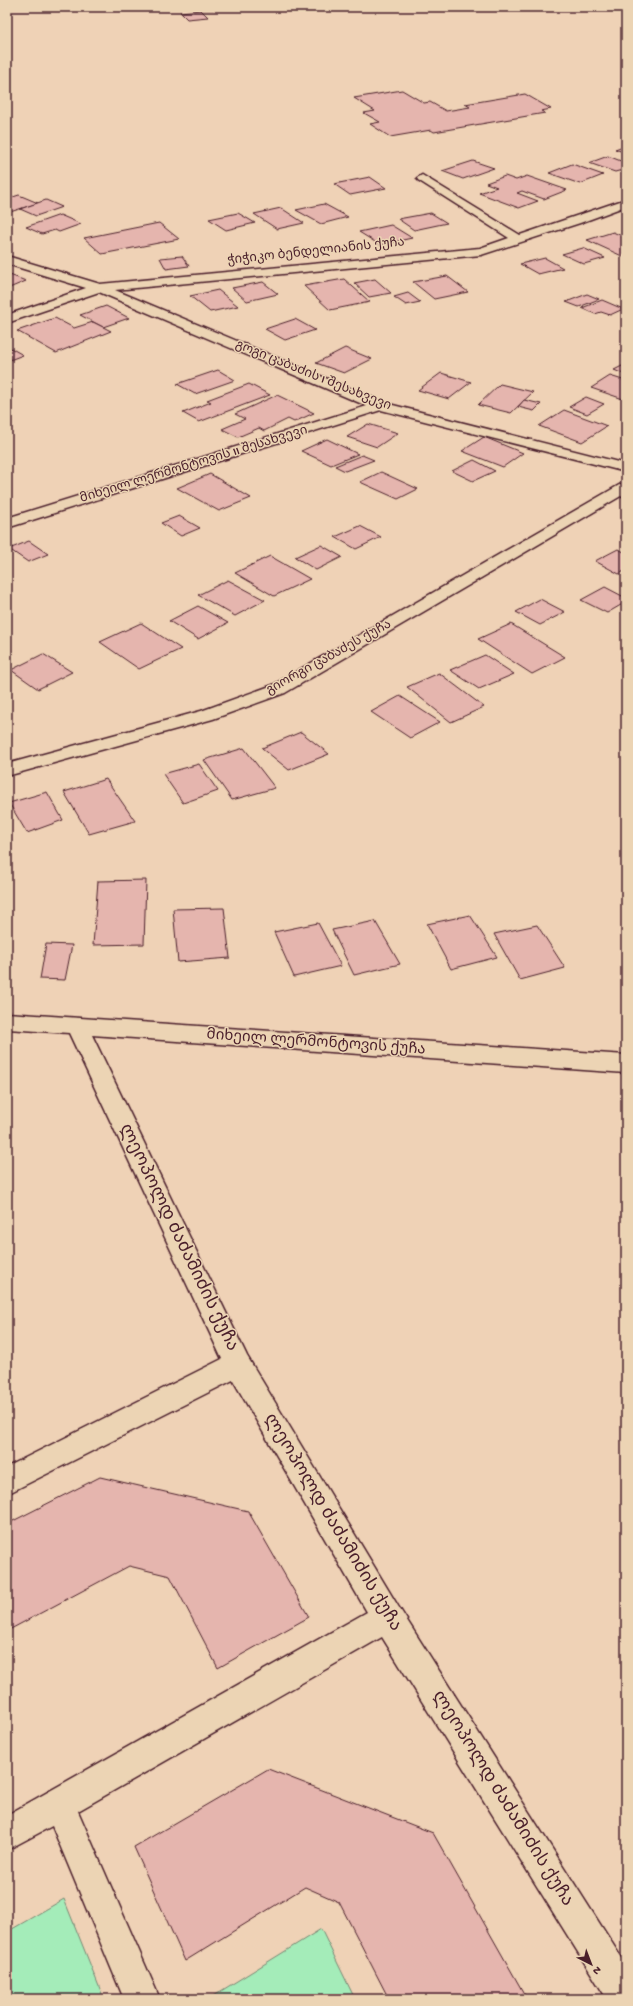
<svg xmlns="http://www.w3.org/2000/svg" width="633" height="2006" font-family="'Gochi Hand','Noto Sans Georgian',sans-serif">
  <rect width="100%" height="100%" fill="#efd2b6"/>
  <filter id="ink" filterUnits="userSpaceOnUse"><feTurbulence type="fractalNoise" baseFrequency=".025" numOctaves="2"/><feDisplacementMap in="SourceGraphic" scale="8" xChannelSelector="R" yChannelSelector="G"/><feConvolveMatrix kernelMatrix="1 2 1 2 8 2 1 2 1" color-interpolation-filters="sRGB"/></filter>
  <g filter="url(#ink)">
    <!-- green -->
    <g fill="#a4ecb9" stroke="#778672">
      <path d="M64,1899L104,1999H7V1932Z"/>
      <path d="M321,1929L355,1999H208Z"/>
    </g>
    <!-- building -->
    <g fill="#e5b5ae" stroke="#4a1f2b">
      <path d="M71,7H89V9L72,10Z"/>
      <rect x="203" y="7" width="19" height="2"/>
      <path d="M201,10L208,17L187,19L180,12Z"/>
      <path d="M402,90L424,103L430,102L446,111L470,107L465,104L525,94L551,109L541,111L545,113L434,132L431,130L390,137L370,124L380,122L364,113L375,111L354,98Z"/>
      <path d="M626,145V153L615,149Z"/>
      <path d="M608,156L626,163V169L615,172L589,163Z"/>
      <path d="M473,161L494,168L463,179L442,171Z"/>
      <path d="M572,164L603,175L580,184L549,173Z"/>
      <path d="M505,176L516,180L527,176L567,190L544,199L522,191L517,193L538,201L519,208L479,193L497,187L486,183Z"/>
      <path d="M370,177L386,188L350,195L334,184Z"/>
      <path d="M19,195L38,203L7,213V199Z"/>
      <path d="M46,200L62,207L36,216L20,209Z"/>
      <path d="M324,204L348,217L321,224L296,210Z"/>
      <path d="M281,208L304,223L277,229L254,214Z"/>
      <path d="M238,213L255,223L226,230L209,219Z"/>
      <path d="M431,213L447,223L414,230L398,219Z"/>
      <path d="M60,215L81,224L59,232L55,230L42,234L26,227Z"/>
      <path d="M159,223L179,239L102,254L84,238Z"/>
      <path d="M391,225L412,238L380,245L359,232Z"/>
      <path d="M613,232L626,238V255L622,256L587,240Z"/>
      <path d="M583,248L605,258L584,264L562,254Z"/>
      <path d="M182,256L189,266L166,269L160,258Z"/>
      <path d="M545,258L563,268L538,274L520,264Z"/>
      <path d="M7,274L26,281L7,289Z"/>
      <path d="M447,276L468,292L434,299L413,282Z"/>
      <path d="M344,279L370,302L330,310L304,286Z"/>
      <path d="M375,279L391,293L369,297L354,283Z"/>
      <path d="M263,282L278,294L247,301L232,288Z"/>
      <path d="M218,290L238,306L210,312L190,296Z"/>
      <path d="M408,293L420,302L406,305L394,297Z"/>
      <path d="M587,294L599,299L579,307L566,302Z"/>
      <path d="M602,300L623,309L610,315L601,312L595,314L582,308Z"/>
      <path d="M106,306L129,318L103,327L80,315Z"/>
      <path d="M55,318L74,328L93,322L111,331L56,353L17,331Z"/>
      <path d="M295,319L315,330L285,340L265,329Z"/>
      <path d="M7,346L23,355L7,361Z"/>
      <path d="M345,348L372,359L344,373L316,363Z"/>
      <path d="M626,364V375L614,370Z"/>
      <path d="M218,370L235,380L195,394L177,384Z"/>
      <path d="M441,373L471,382L449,399L418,390Z"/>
      <path d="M610,376L626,381V400L591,388Z"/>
      <path d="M249,384L270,395L199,422L183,413L211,402L207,400Z"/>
      <path d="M500,384L533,392L511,413L478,405Z"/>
      <path d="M277,395L314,413L294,422L288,419L264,431L259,428L238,437L222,429L245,419L235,414Z"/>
      <path d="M586,397L604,404L587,414L569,407Z"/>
      <path d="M524,400L541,404L534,411L518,407Z"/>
      <path d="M564,410L607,426L582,442L539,426Z"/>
      <path d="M368,424L398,433L377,447L347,437Z"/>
      <path d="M484,437L523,453L503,467L462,451Z"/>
      <path d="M327,439L358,454L331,465L301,451Z"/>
      <path d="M362,455L374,460L345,471L335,466Z"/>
      <path d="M474,460L495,471L473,481L452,471Z"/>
      <path d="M381,472L418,489L398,499L360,482Z"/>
      <path d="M210,474L251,498L219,511L177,488Z"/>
      <path d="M179,516L200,528L181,536L161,523Z"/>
      <path d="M360,526L381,537L356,549L335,537Z"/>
      <path d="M29,541L48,554L28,562L9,549Z"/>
      <path d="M321,545L342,557L316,570L295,557Z"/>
      <path d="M618,549L626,553V570L619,574L595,561Z"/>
      <path d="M270,556L310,579L274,596L235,573Z"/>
      <path d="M228,580L265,600L235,616L198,595Z"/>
      <path d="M605,587L626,598V602L607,613L581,600Z"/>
      <path d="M540,599L565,612L540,625L516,612Z"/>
      <path d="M198,606L228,623L198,639L169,621Z"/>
      <path d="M141,623L181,649L139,669L100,642Z"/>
      <path d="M511,624L565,657L532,674L478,639Z"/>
      <path d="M43,654L72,672L38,689L11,670Z"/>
      <path d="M485,655L514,674L479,689L450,670Z"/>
      <path d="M439,673L484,707L451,722L407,687Z"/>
      <path d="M400,696L440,722L410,738L371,712Z"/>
      <path d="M301,732L329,754L289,770L262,748Z"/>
      <path d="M244,748L275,788L232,800L204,760Z"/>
      <path d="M199,764L218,791L183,803L163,774Z"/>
      <path d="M106,779L135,821L89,834L64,792Z"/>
      <path d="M47,792L63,820L27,833L9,803Z"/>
      <path d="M146,880L144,944L93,945L98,881Z"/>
      <path d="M224,908L230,958L178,962L173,909Z"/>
      <path d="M470,915L497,957L451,969L427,924Z"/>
      <path d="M375,921L400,964L354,975L332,930Z"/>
      <path d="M318,923L341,966L294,977L274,932Z"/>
      <path d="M537,925L565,968L520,980L494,934Z"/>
      <path d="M46,944L72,945L65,980L40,979Z"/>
      <path d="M100,1477L248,1511L309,1617L218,1668L170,1576L129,1566L7,1631V1524Z"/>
      <path d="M268,1769L433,1833L527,1999H389L339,1902L305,1887L185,1961L134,1847Z"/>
    </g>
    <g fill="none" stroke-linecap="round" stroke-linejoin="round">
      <defs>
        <g id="minor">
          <path d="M422,175L520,235L626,199V206L580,223L481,255L115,290L385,403L626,464V472L381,410L7,528V518L367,406L99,292L7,323V315L86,288L7,264V256L100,284L480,248L509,238L418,180L417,178Z"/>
          <path d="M626,482V493L285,693L213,719L7,776V764L201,711L273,685L621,484Z"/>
          <path d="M7,1013L626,1055V1073L92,1035L247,1356L398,1606L626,1965V1999H607L382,1637L78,1811L160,1999H124L52,1826L7,1850V1815L367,1612L233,1380L7,1494V1467L222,1359L69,1033L7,1029Z"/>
        </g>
      </defs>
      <!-- minor casing -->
      <use href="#minor" stroke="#4a1f2b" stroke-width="3"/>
      <!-- minor -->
      <use href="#minor" fill="#ecd4b4" fill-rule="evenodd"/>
    </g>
  </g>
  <g text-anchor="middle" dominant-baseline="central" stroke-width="3" stroke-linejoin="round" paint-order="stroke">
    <!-- far-street labels -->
    <g font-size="13" fill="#4a1f2b" stroke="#ecd4b4">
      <text transform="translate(316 252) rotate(-6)">ჭიჭიკო ბენდელიანის ქუჩა</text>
      <text transform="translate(313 376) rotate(22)">გოგი ცაბაძის I შესახვევი</text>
      <text transform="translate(194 465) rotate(-17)">მიხეილ ლერმონტოვის II შესახვევი</text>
      <text transform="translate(329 658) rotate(-29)">გიორგი ცაბაძეს ქუჩა</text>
    </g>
    <!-- street labels -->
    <g font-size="15" fill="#4a1f2b" stroke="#ecd4b4">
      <text transform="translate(316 1043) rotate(4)">მიხეილ ლერმონტოვის ქუჩა</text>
    </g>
    <!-- near-street labels -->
    <g font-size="18" fill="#4a1f2b" stroke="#ecd4b4">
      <text transform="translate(178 1238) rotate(64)">ლეოპოლდ ძაძამიძის ქუჩა</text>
      <text transform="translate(332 1523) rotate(59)">ლეოპოლდ ძაძამიძის ქუჩა</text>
      <text transform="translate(502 1799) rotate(58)">ლეოპოლდ ძაძამიძის ქუჩა</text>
    </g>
  </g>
  <!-- margin -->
  <rect width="633" height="2006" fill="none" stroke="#ecd4b4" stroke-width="24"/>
  <rect x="12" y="12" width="609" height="1982" fill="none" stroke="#4a1f2b" stroke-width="1.5" filter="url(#ink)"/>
  <!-- north arrow -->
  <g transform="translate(591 1964) rotate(138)" stroke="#ecd4b4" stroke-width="3" paint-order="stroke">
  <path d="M0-3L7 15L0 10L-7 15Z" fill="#4a1f2b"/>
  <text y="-6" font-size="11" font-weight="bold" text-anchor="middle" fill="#4a1f2b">N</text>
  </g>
</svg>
